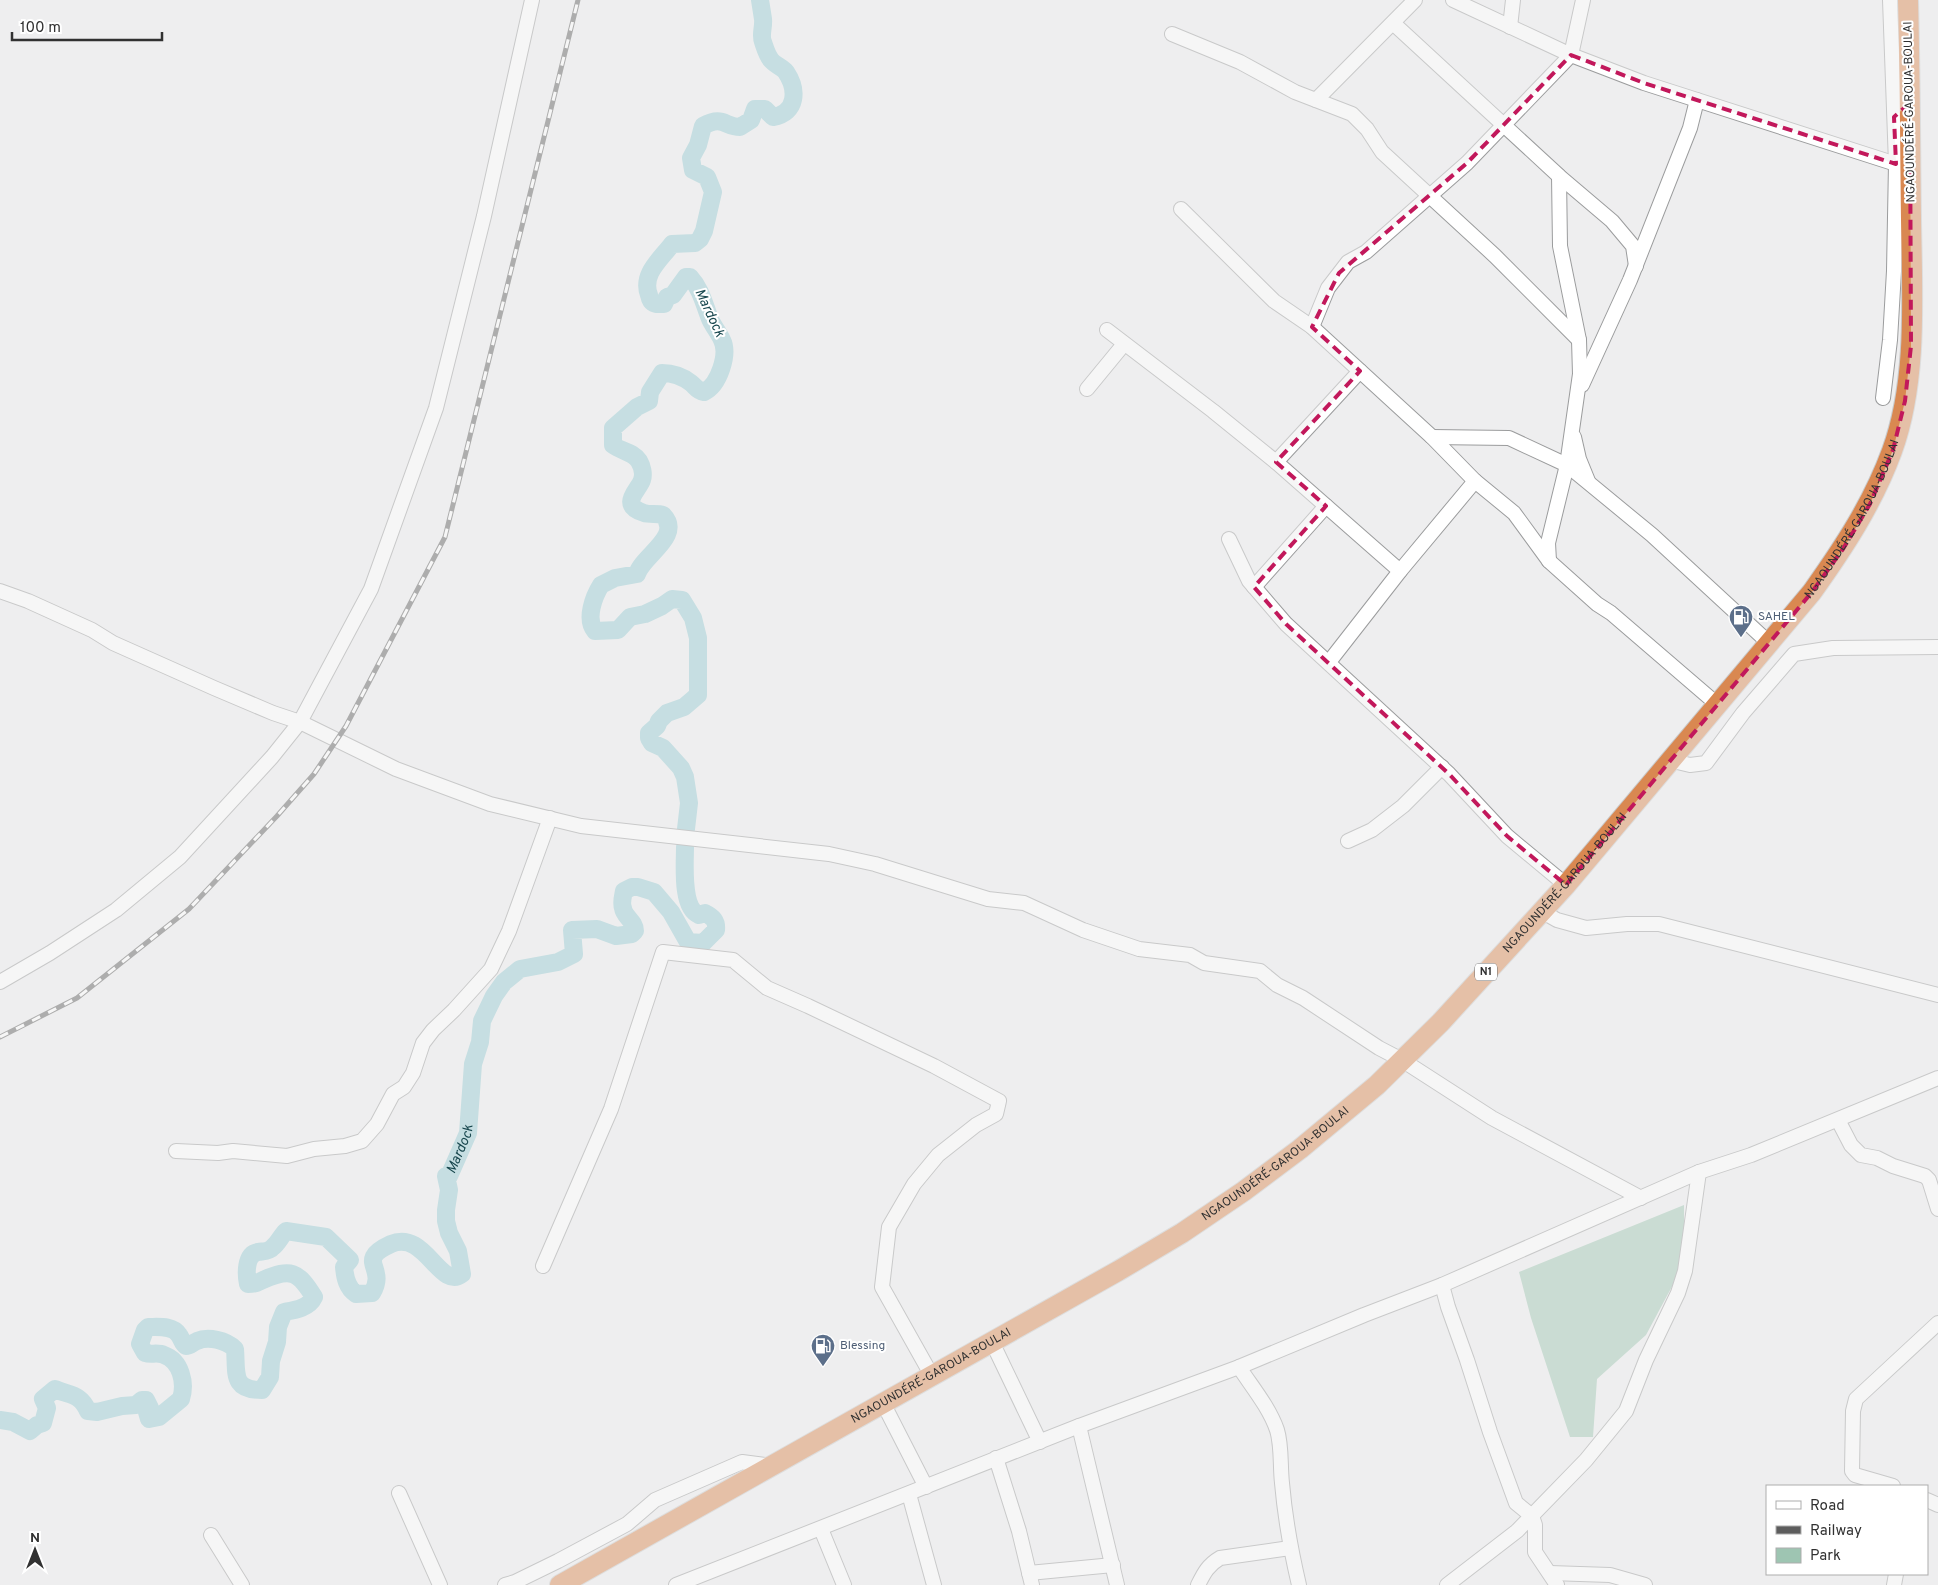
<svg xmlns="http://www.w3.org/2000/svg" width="1938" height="1585" font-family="Overpass,sans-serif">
  <rect width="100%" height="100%" fill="#eeeeef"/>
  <!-- green -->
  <path fill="#9ec5b2" d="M1684,1205V1264L1646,1335L1597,1379L1593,1437H1570L1531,1318L1519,1272Z"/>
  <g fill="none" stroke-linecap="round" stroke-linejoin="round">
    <!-- river -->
    <g stroke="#95cad2" stroke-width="18">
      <path d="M686,829L689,803L685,777L681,768L663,748L652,743L649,738V733L657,726L659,721L667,713L684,707L698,695V638L693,618L682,600L672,599L662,606L645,614L630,617L618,630L595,631C585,619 594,596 601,585L615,578L637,574C643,555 683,536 663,515C657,513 650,515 644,513C618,505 639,490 642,480C644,474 642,466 639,461C632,451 622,452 613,445V428L637,407L649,401L650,392L662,373C673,373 682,376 691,383C696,387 697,391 704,392C719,385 729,354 722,340C719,333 713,326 710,319C704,304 701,289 690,277H686L673,295L667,297L664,304H656C651,302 650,300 649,295C641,274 661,259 672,244L695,243L700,239L704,231L713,192L707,177L693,170L691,158L698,145L703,126C723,115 725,127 740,127L751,120L755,109H765L773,117C797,113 798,90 786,72C782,67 775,65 771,60C767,55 765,48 763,42C760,35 764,27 763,19C762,13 761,6 760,0"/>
      <path id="s1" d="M0,1420L13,1422L30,1431L37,1425L43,1423L47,1408L43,1399L55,1389C70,1396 80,1393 88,1411L97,1412L122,1406L136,1405L142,1400H146L150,1408L147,1412L149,1419L159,1417L181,1399C186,1383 181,1361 164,1355C158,1352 151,1355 145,1353L140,1344L145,1330L148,1327C158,1327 173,1325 179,1335C182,1339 182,1343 186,1346C190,1346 192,1343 197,1341C208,1336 226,1340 235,1349C237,1373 231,1390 262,1390L270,1377L271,1361L277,1342L278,1327L284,1312C295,1310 309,1308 314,1297C298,1271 291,1268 263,1280C257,1283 255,1284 248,1284C246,1275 245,1254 258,1252C263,1251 269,1252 273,1247C278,1243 281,1236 286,1231L326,1237L350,1260L344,1267C345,1278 347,1288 356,1294L372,1293C388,1267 354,1261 391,1244C425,1229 440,1291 462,1274L458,1251L449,1233L446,1221V1210L449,1190L446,1176L448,1178L450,1174L468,1133L473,1064L480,1042L482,1021L494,996L504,982L520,969L558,962L574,954L572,930L597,929L616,936L632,934L635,931C635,921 624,917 623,908C621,903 623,896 624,891L632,887H638L654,892L671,912L688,942L703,943L716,930C717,921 713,917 705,913L699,915C681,908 685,864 685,847"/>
    </g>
    <defs>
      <g id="minor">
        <path d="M1453,0L1571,55L1644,83L1896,164"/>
        <path d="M1393,23L1559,176L1612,221L1633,246L1636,266"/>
        <path d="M1510,27L1513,0"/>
        <path d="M1172,34L1240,62L1295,92L1352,114L1367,129L1382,152L1495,256L1579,340"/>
        <path d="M1316,100L1415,0"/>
        <path d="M1181,209L1274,301L1312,327L1432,437L1475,481L1514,513L1549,561L1597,604L1611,613L1718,705"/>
        <path d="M1312,327L1328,288L1348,262L1366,252L1467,163L1571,55L1583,0"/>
        <path d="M1107,330L1213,411L1276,462L1400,571"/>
        <path d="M1582,385L1630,280L1690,128L1697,100"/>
        <path d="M1087,389L1124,344"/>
        <path d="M1883,398L1890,340L1894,271L1896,164L1890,0"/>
        <path d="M1432,437L1509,438L1567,465L1652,535L1769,643"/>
        <path d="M1574,437L1579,459L1588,481"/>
        <path d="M1276,462L1360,371"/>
        <path d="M1229,539L1249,581L1286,624L1449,774L1507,836L1566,885"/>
        <path d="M1549,561L1548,543L1567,465L1580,374L1579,340L1560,246L1559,176"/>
        <path d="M1254,587L1326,506"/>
        <path d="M0,591L28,601L92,630L113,643L214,688L273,713L300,722L396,769L490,804L581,826L829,854L875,864L988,899L1024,903L1083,930L1139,949L1190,955L1204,963L1260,971L1277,985L1303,998L1379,1048L1402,1060L1492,1118L1641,1198"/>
        <path d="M1329,662L1400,571L1475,481"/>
        <path d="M1669,760L1690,765L1706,763L1743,713L1794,654L1833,648L1938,647"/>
        <path d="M1348,841L1372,830L1403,806L1442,767"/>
        <path d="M1541,911L1557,920L1586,928L1627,924H1659L1938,995"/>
        <path d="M0,982L50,953L116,910L180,857L272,757L300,722L371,589L436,408L484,216L532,0"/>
        <path d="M1838,1120L1851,1145L1861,1155L1877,1158L1893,1166L1925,1176L1929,1180L1938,1209"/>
        <path d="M176,1151L218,1153L233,1151L287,1156L314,1149L345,1146L362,1141L377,1124L393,1094L404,1087L413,1073L423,1043L433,1030L454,1010L491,969L509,931L550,818"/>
        <path d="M543,1266L611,1109L663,952L733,960L767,988L808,1006L934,1066L999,1101L996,1114L976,1125L938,1155L914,1184L889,1227L882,1287L932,1376"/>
        <path d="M1442,1285L1448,1307L1467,1360L1490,1432L1516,1503L1532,1516L1535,1525V1552L1557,1585"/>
        <path d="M992,1342L1040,1442"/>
        <path d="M1239,1367C1252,1387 1269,1407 1277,1430C1282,1446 1280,1466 1282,1483C1285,1518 1291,1551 1299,1585"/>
        <path d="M883,1403L926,1487"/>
        <path d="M1079,1426L1117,1585"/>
        <path d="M996,1458L1019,1531L1032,1585"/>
        <path d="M1893,1486L1855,1475L1852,1471L1853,1411L1856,1399L1938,1323"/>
        <path d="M399,1493L440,1585"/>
        <path d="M909,1494L934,1585"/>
        <path d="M1927,1500L1938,1505"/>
        <path d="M821,1529L844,1585"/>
        <path d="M211,1535L242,1585"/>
        <path d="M1029,1573L1113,1565"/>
        <path d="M1550,1573L1610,1575L1645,1585"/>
        <path d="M505,1585L515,1582L558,1561L627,1524L655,1500L742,1462L772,1466"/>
        <path d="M676,1585L1079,1426L1239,1367L1364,1315L1442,1285L1699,1172L1751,1155L1938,1078"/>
        <path d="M1198,1585C1204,1573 1208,1565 1220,1558L1290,1548"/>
        <path d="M1447,1585L1517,1531L1586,1460L1626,1411L1646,1360L1678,1293L1685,1271L1699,1172"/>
        <path d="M1894,1585L1896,1574"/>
      </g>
      <g id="highway">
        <path id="s2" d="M560,1585L1118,1271L1182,1233L1244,1191L1300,1149L1377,1085L1441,1022L1566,885L1812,592C1844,547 1873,503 1892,451C1918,380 1912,294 1911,219C1910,146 1910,73 1908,0"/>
      </g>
    </defs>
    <!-- minor casing -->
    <use href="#minor" stroke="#9b9c9d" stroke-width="16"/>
    <!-- highway casing -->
    <use href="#highway" stroke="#c9c9c9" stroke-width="22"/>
    <!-- minor -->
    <use href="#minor" stroke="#fff" stroke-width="14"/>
    <!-- highway -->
    <use href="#highway" stroke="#d98851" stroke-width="20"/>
    <defs>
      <path id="rail" d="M0,1037L77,998L189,909L277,816L314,774L346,726L445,537L578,0"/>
    </defs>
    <!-- rail casing -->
    <use href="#rail" stroke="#5d5d5d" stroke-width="5"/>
    <!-- rail -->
    <use href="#rail" stroke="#fff" stroke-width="3" stroke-dasharray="9" stroke-linecap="butt"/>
  </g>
  <!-- marked area -->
  <path d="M0 0H1938V1585H0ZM1571,55L1644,83L1896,164L1894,117L1910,103L1911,346L1905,401L1893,450L1870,504L1843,549L1812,592L1566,885L1507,836L1449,774L1286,624L1254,587L1326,506L1276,462L1360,371L1312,327L1339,273L1467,163Z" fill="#eeeeef" fill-opacity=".55" fill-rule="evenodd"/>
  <path fill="none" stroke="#c2185b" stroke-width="4" stroke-dasharray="10 6" stroke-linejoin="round" d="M1571,55L1644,83L1896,164L1894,117L1910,103L1911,346L1905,401L1893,450L1870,504L1843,549L1812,592L1566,885L1507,836L1449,774L1286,624L1254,587L1326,506L1276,462L1360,371L1312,327L1339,273L1467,163Z"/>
  <!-- icons -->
  <defs>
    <symbol id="fuel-pin" viewBox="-11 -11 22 30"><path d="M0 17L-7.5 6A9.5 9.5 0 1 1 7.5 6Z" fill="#5c6f8a" stroke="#fff"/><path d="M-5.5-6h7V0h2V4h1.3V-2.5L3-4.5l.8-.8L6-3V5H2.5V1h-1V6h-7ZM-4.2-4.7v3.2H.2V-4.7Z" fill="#fff"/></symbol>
  </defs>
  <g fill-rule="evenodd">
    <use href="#fuel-pin" x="1727" y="603" width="28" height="38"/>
    <use href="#fuel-pin" x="809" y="1332" width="28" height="38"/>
  </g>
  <g text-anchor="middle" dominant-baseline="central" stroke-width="4" stroke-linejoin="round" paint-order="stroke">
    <!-- shield labels -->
    <rect fill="#fff" stroke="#6f6f6f" stroke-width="1" x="1475" y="963.5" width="22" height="17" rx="4"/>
    <g font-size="11" font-weight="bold" fill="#313131">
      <text x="1486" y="972">N1</text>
    </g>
    <!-- street labels -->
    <g font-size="12" fill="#313131" stroke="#fff">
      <text transform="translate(1910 112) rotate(-91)">NGAOUNDÉRÉ-GAROUA-BOULAI</text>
      <text stroke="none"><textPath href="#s2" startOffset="1701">NGAOUNDÉRÉ-GAROUA-BOULAI</textPath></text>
      <text stroke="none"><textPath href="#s2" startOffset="1236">NGAOUNDÉRÉ-GAROUA-BOULAI</textPath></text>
      <text stroke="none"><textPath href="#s2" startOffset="831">NGAOUNDÉRÉ-GAROUA-BOULAI</textPath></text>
      <text stroke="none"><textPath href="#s2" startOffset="426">NGAOUNDÉRÉ-GAROUA-BOULAI</textPath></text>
    </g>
    <!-- service labels -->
    <g font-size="12" fill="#4e5e75" stroke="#fff" text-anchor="start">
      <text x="1758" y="617">SAHEL</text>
      <text x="840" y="1346">Blessing</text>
    </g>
    <!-- water labels -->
    <g font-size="14" font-style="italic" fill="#19484f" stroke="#fff">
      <text transform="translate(709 313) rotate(65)">Mardock</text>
      <text stroke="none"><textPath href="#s1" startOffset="1188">Mardock</textPath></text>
    </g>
  </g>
  <!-- legend -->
  <rect x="1766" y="1485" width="162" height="90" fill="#ffffff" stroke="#adadad"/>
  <rect x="1776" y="1501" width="25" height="8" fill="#ffffff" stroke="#adadad"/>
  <text x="1810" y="1510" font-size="15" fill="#313131">Road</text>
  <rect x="1776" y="1526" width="25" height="8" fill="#5d5d5d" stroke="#adadad"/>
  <text x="1810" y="1535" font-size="15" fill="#313131">Railway</text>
  <rect x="1776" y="1548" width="25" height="15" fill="#9ec5b2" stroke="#adadad"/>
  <text x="1810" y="1560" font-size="15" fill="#313131">Park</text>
  <!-- north arrow -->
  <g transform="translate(35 1550)" stroke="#ffffff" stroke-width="4" paint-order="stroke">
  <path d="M0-4L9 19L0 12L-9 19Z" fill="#313131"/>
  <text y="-8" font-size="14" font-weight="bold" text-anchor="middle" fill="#313131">N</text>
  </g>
  <!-- scale -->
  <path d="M12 32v8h150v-8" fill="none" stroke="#313131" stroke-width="2.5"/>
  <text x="20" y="32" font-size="15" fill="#313131" stroke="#ffffff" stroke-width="4" paint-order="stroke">100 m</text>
</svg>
